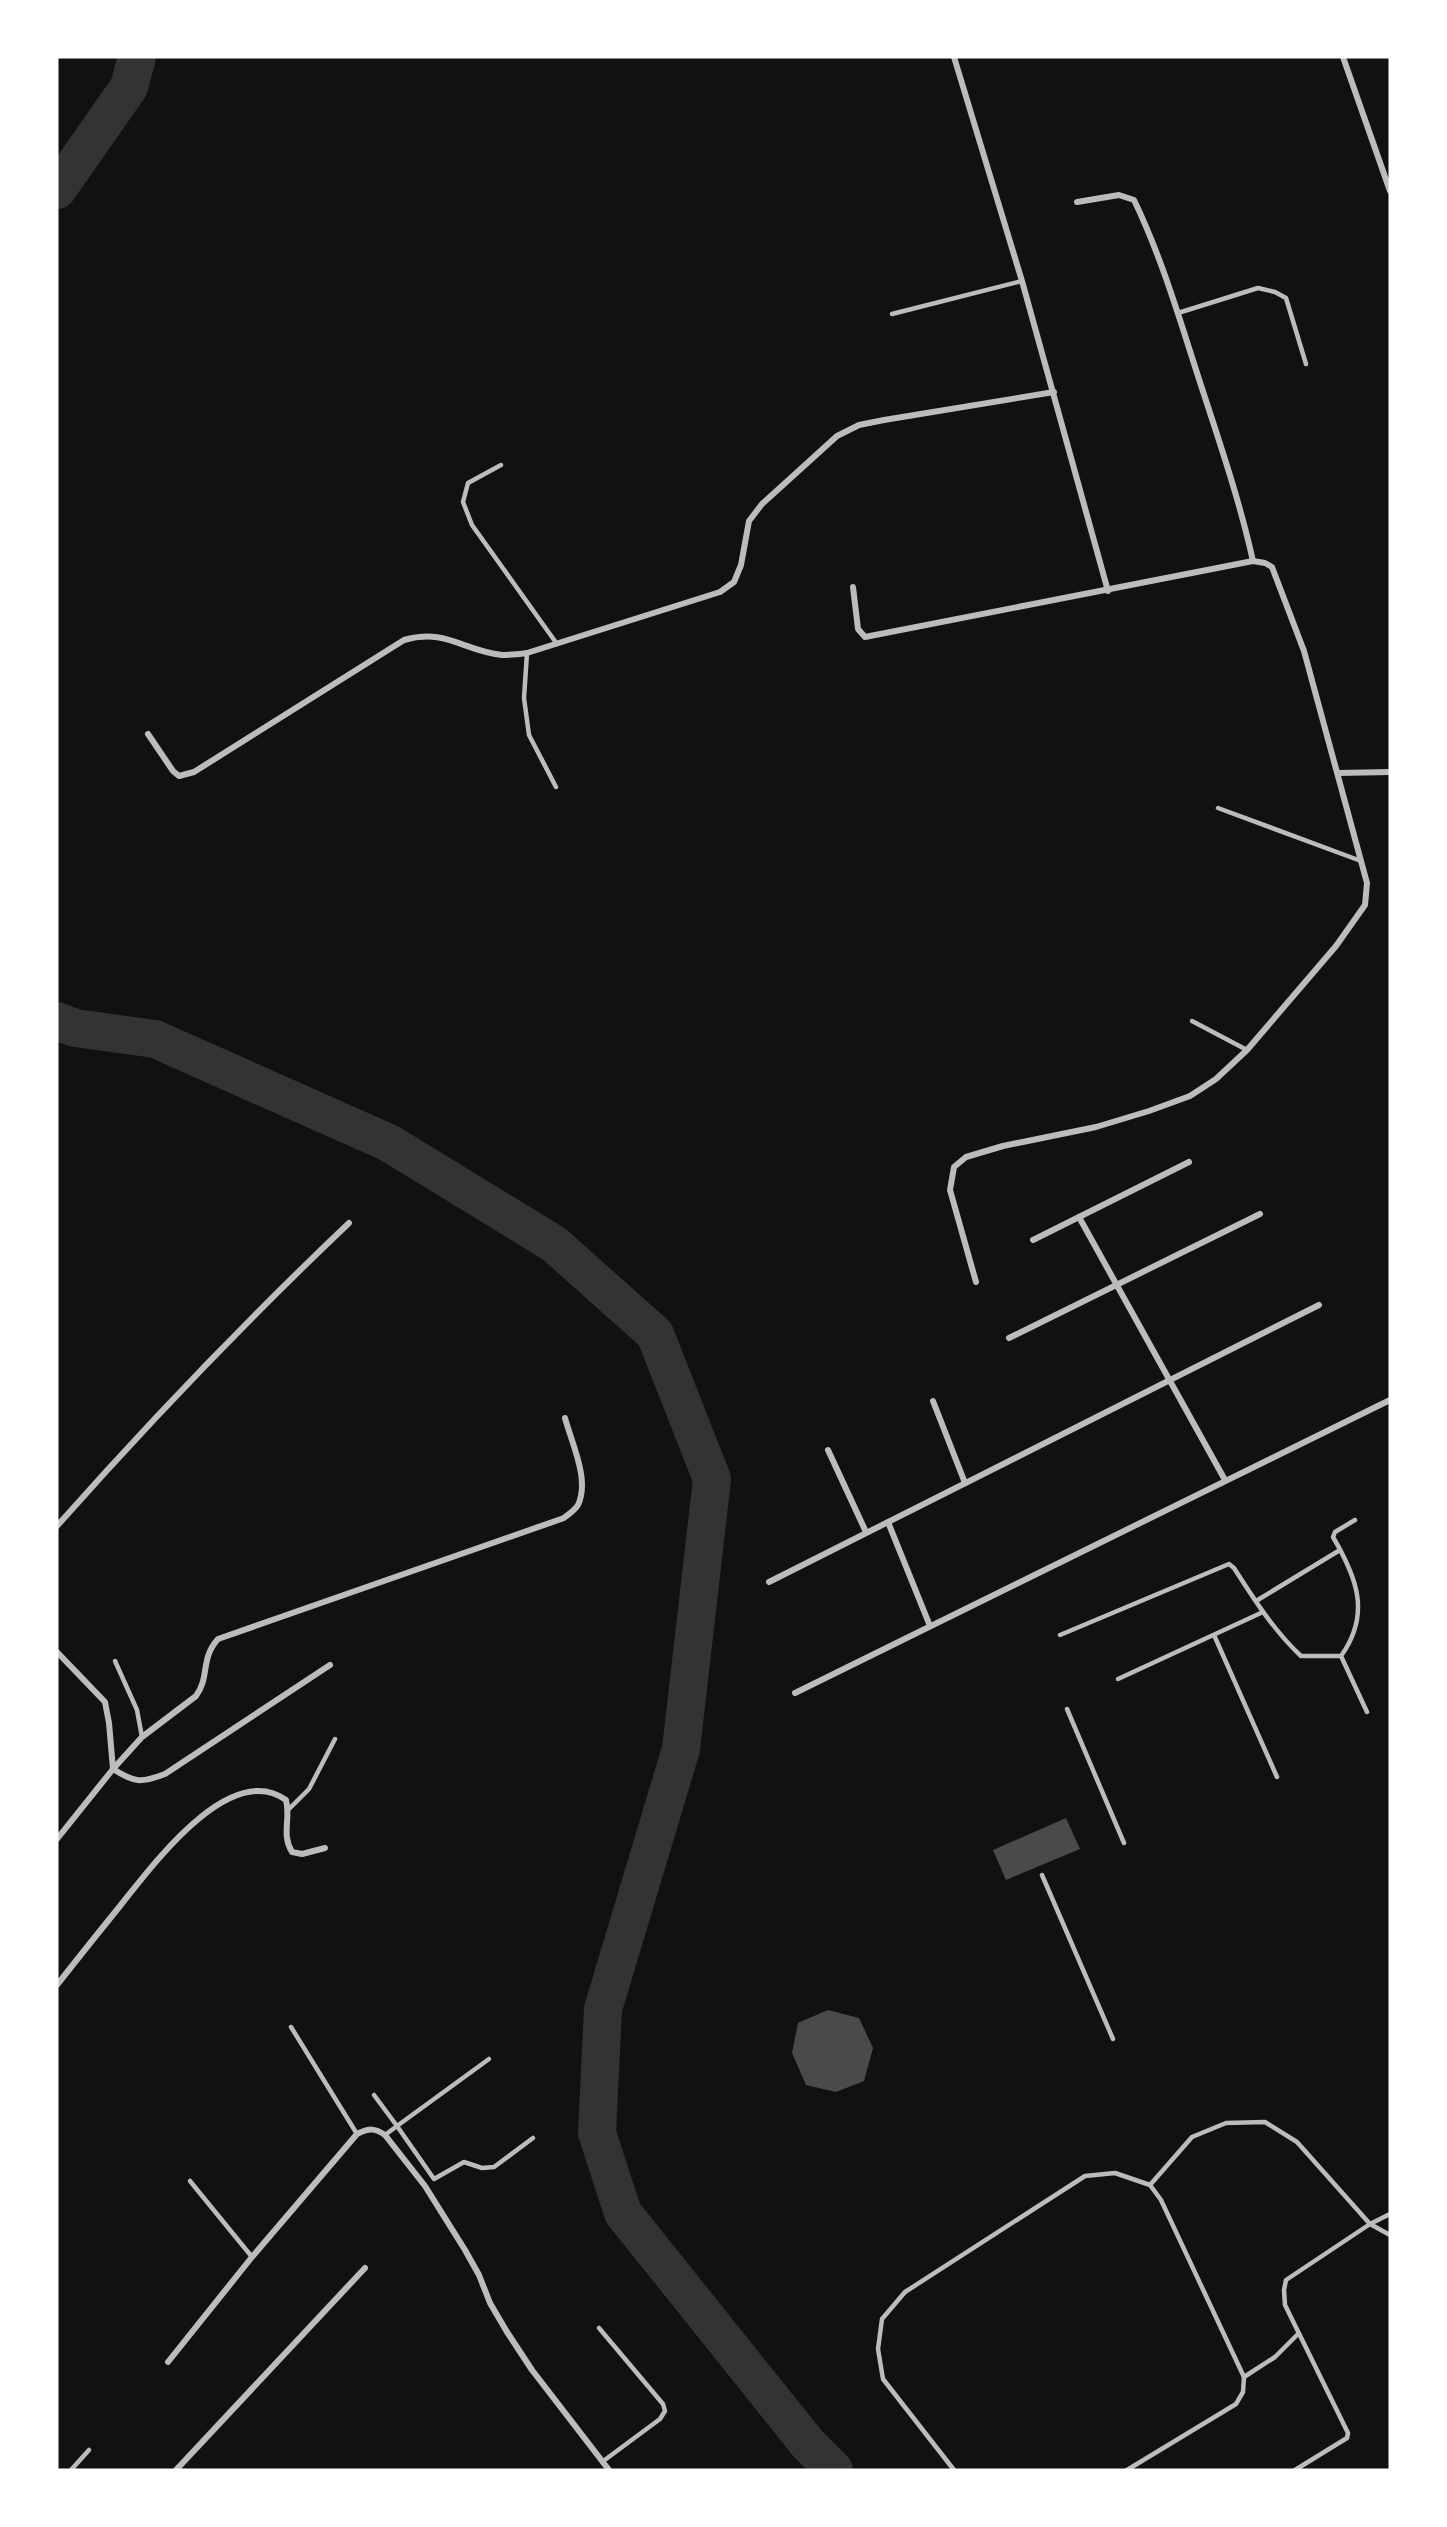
<svg xmlns="http://www.w3.org/2000/svg" width="1447" height="2527" font-family="Inter,sans-serif">
  <rect width="100%" height="100%" fill="#111"/>
  <g fill="none" stroke-linecap="round" stroke-linejoin="round">
    <!-- river -->
    <g stroke="#333" stroke-width="38">
      <path d="M57,190L129,87L137,57"/>
      <path d="M57,1021L75,1028L155,1039L389,1143L554,1244L655,1334L712,1479L681,1749L603,2009L597,2133L623,2213L808,2444L834,2470"/>
    </g>
  </g>
  <!-- building -->
  <g fill="#4a4a4a">
    <path d="M1066,1818L1080,1849L1006,1880L993,1850Z"/>
    <path d="M828,2010L859,2018L873,2048L864,2081L836,2092L806,2085L792,2053L798,2023Z"/>
  </g>
  <g fill="none" stroke-linecap="round" stroke-linejoin="round">
    <!-- service -->
    <g stroke="#bcbcbc" stroke-width="4.5">
      <path d="M1178,313L1258,288L1275,292L1286,298L1306,364"/>
      <path d="M892,314L1022,281"/>
      <path d="M501,465L468,483L463,502L472,525L557,644"/>
      <path d="M527,653L524,698L529,735L556,787"/>
      <path d="M1218,808L1361,861"/>
      <path d="M1192,1021L1247,1050"/>
      <path d="M1256,1601L1340,1550"/>
      <path d="M1060,1635L1229,1564L1234,1568C1254,1599 1274,1631 1301,1656H1341L1367,1712"/>
      <path d="M1214,1635L1277,1777"/>
      <path d="M1341,1656C1371,1614 1357,1578 1333,1537L1335,1532L1355,1520"/>
      <path d="M115,1661L137,1710L142,1737"/>
      <path d="M1118,1679L1263,1612"/>
      <path d="M1067,1709L1124,1843"/>
      <path d="M289,1809L309,1789L335,1739"/>
      <path d="M1042,1875L1113,2039"/>
      <path d="M291,2027L357,2134"/>
      <path d="M374,2095L397,2126L489,2059"/>
      <path d="M385,2135L397,2126L434,2179L464,2162L482,2168L494,2167L533,2138"/>
      <path d="M190,2181L252,2257"/>
      <path d="M1150,2185L1192,2137L1226,2123L1265,2122L1297,2142L1370,2224L1390,2235"/>
      <path d="M599,2328L663,2404L665,2411L660,2419L602,2462"/>
      <path d="M1244,2377L1275,2357L1298,2334"/>
      <path d="M71,2470L89,2450"/>
      <path d="M954,2470L883,2379L878,2349L882,2319L905,2292L1085,2176L1115,2173L1150,2185L1161,2200L1244,2377L1243,2392L1236,2404L1127,2470"/>
      <path d="M1295,2470L1347,2438L1348,2433L1285,2305L1284,2290L1286,2280L1370,2224L1390,2214"/>
    </g>
    <!-- minor -->
    <g stroke="#bcbcbc" stroke-width="6">
      <path d="M954,57L1022,281L1108,591"/>
      <path d="M1343,57L1390,191"/>
      <path d="M1077,202L1119,195L1134,200C1161,256 1179,317 1198,376C1218,438 1239,498 1253,561"/>
      <path d="M853,587L858,629L865,637L1253,561L1265,563L1272,567L1304,651L1367,883L1365,905L1336,946L1247,1050L1216,1079L1190,1096L1149,1111L1096,1127L1003,1146L966,1157L954,1167L950,1190L976,1282"/>
      <path d="M148,734L173,771L179,776L194,772L404,640C446,628 463,651 502,655C510,655 519,654 527,653L720,592L734,582L741,565L749,521L762,504L837,436L859,425L884,420L1054,392"/>
      <path d="M1338,773L1390,772"/>
      <path d="M1079,1217L1225,1480"/>
      <path d="M1033,1240L1189,1162"/>
      <path d="M1009,1338L1260,1214"/>
      <path d="M933,1401L965,1483"/>
      <path d="M828,1450L866,1532"/>
      <path d="M888,1522L930,1626"/>
      <path d="M57,1526C150,1421 247,1320 349,1223"/>
      <path d="M769,1582L1319,1305"/>
      <path d="M57,1652L105,1702L109,1723L113,1769L57,1839"/>
      <path d="M330,1665L165,1774C141,1783 135,1783 113,1769L142,1737L196,1696C210,1677 200,1659 218,1639L564,1518C569,1514 575,1510 578,1505C590,1480 572,1444 565,1418"/>
      <path d="M795,1693L1390,1400"/>
      <path d="M57,1985C78,1958 99,1932 120,1906C150,1869 229,1759 286,1800C291,1819 281,1834 292,1852L302,1854L325,1848"/>
      <path d="M168,2362L252,2257L357,2134C369,2128 375,2128 385,2135L425,2186L465,2250L479,2275L490,2303L507,2332L532,2370L609,2470"/>
      <path d="M176,2470L365,2268"/>
    </g>
  </g>
  <!-- border -->
  <rect width="1447" height="2527" fill="none" stroke="#ffffff" stroke-width="117"/>
</svg>
